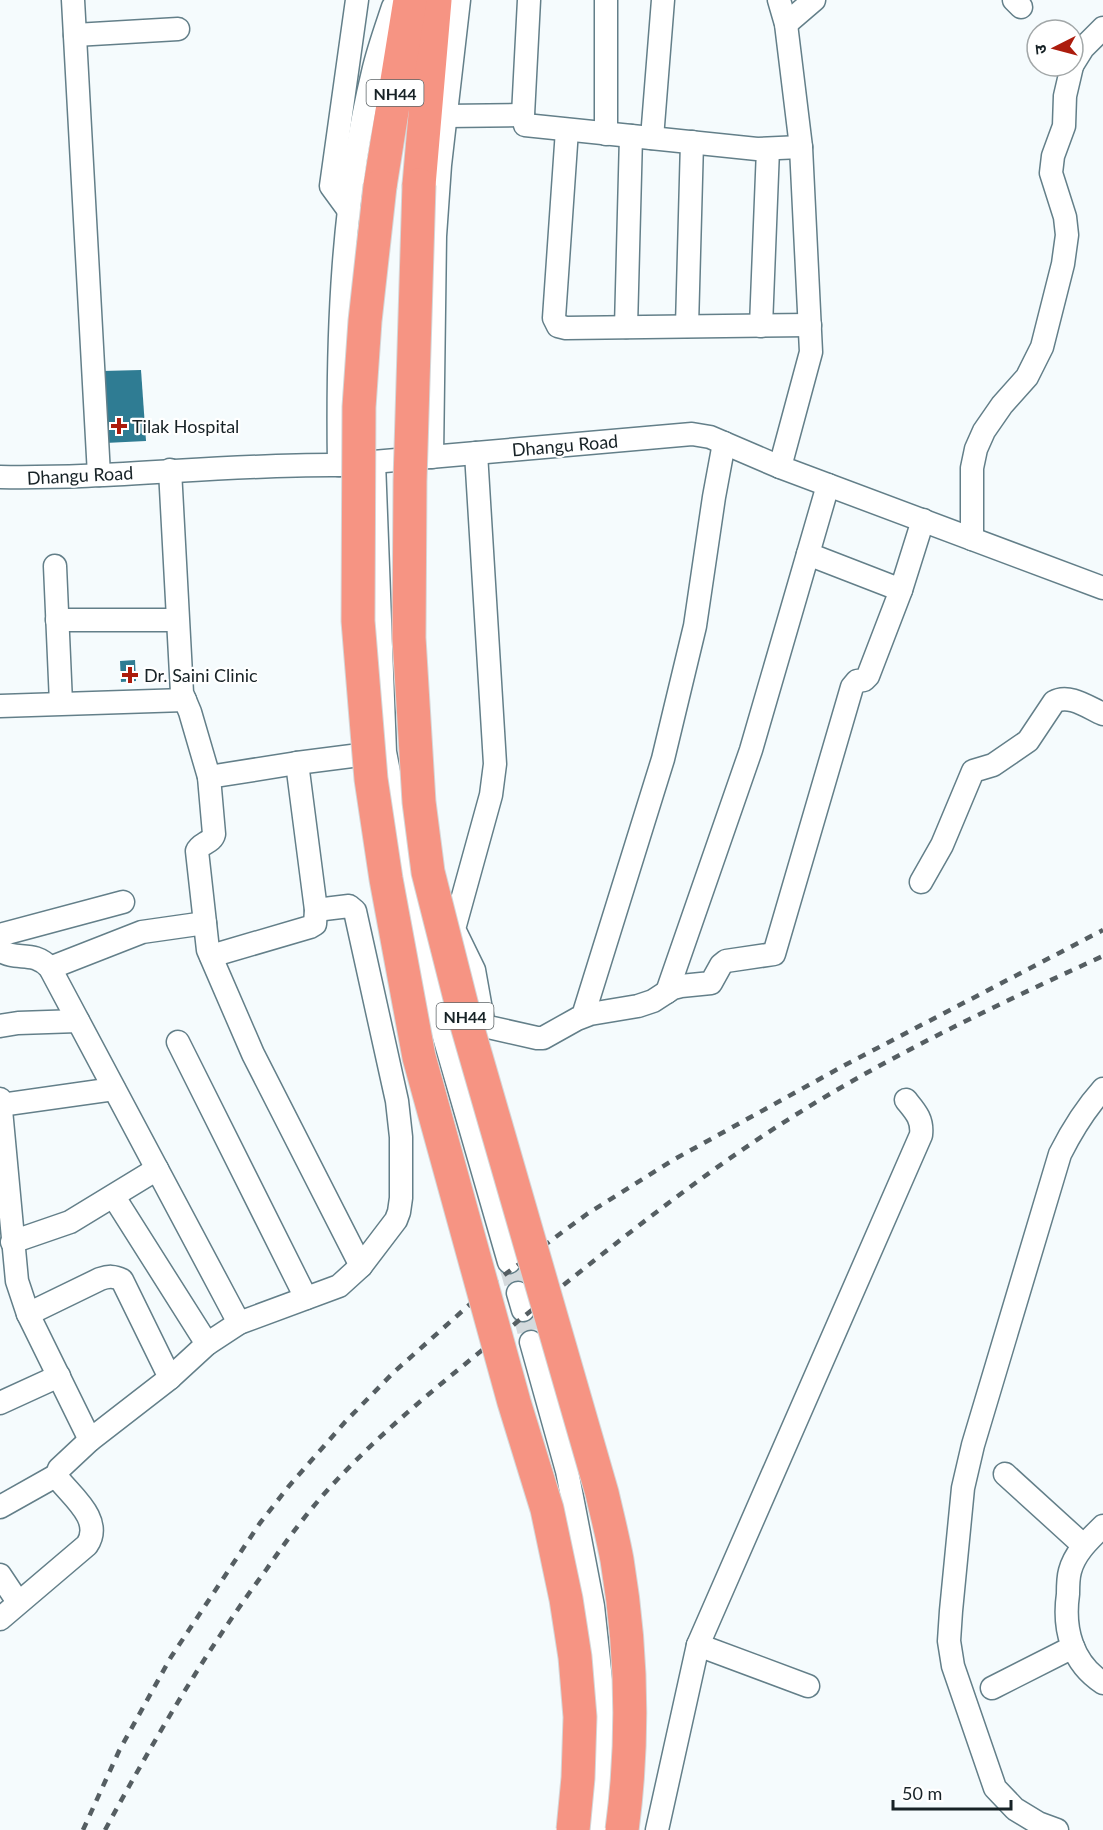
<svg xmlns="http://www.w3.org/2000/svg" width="1103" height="1830" font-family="Lato,'Noto Sans Devanagari',sans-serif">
  <rect width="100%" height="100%" fill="#f5fbfd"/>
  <!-- building -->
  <g fill="#2f7c93">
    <path d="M141,370L146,441L105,443L102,371Z"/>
    <path d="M135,660L136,681L121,682L120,661Z"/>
  </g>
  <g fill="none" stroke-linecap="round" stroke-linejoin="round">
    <!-- minor-tunnel -->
    <g stroke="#d4dadd" stroke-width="22" stroke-dasharray="22 11" stroke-linecap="butt">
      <path d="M509,1262L518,1293"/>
      <path d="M523,1310L531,1342"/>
    </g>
    <defs>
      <g id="minor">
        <path d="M73,0L99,475"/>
        <path d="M529,0L523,115L525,125L757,149L801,147"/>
        <path d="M606,0V134"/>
        <path d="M779,0L786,24L801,147L811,352L780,467"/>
        <path d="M1014,0L1021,7"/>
        <path d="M786,24L814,0"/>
        <path d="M75,35L178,29"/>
        <path d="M1073,64L1083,48L1103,28"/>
        <path d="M445,116L523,115"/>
        <path d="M567,130L554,318L558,326L566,328L810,325"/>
        <path d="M652,138L663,0"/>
        <path d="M350,212L331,186L357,0"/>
        <path d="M687,326L692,142"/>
        <path d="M761,326L768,149"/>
        <path d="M626,327L631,136"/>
        <path d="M476,453L495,764L491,795L454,929L474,970L484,1026L537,1038H543L577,1019L590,1014L638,1006L653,1001L673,988L681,986L711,983L721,965L726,961L774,954L852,687L857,681L864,680L868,676L901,590L923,520"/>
        <path d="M432,457L435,236L440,165L459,0"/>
        <path d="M374,462L385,752L436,1009L509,1262"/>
        <path d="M339,465C337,334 342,199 373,72C378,50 386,28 393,7"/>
        <path d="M170,470L182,693L190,712L209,777L214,834C212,843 200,843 197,851L208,950L253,1054L361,1266"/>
        <path d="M0,477C113,479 226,464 339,465L692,434L710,437L780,467L1103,588"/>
        <path d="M972,539V468L976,449L984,431L1002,405L1027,377L1042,347L1063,264L1067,235L1065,217L1051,173L1053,156L1064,126L1065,96L1072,66"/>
        <path d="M808,554L901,590"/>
        <path d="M55,566L61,703"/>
        <path d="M57,620H177"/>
        <path d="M0,706L185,700"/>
        <path d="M209,777L297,763L383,752"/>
        <path d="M921,882L942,845L973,771L993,765L1028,741L1054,702C1069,693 1089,708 1103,714"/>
        <path d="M0,935L123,902"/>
        <path d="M0,950C16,962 33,949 50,968L239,1323"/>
        <path d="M211,956L310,927L315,924L316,910L297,763"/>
        <path d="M50,968L142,932L205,923"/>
        <path d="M667,992L751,750L828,485"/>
        <path d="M583,1016L663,759L695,626L714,497L724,443"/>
        <path d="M0,1026L18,1023L78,1021"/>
        <path d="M178,1042L306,1298"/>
        <path d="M0,1099L17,1281L28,1314L90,1440"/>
        <path d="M0,1105L114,1089"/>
        <path d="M114,1197L207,1344"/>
        <path d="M12,1242L70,1222L157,1169"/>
        <path d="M518,1293L523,1310"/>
        <path d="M28,1314L100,1279C109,1276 114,1276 122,1280L170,1378"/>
        <path d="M531,1342L567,1471L593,1606L602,1689L606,1774L599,1830"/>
        <path d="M0,1403L59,1376"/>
        <path d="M1005,1474L1083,1545"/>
        <path d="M0,1507L57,1475"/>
        <path d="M1103,1526C1090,1539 1075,1552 1070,1571C1068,1578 1068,1586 1068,1594C1063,1629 1072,1663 1103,1683"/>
        <path d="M0,1575L18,1602"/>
        <path d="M0,1619L87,1545C103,1521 74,1498 60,1481L57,1475L59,1469L90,1440L170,1378L207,1344L239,1323L339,1286L361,1266L396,1220L399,1212L401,1198V1137L397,1101L355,911L349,906L316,910"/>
        <path d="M698,1645L808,1686"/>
        <path d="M992,1688L1073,1647"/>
        <path d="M657,1830L698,1645L921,1135C923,1119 915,1111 906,1100"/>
        <path d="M1057,1830L1038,1823L1015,1809L995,1788L953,1666L949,1641L951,1611L963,1488L973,1445L1060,1154C1072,1130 1085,1109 1103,1089"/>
      </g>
      <g id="highway">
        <path d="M419,185L435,0"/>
        <path d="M380,186L410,0"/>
      </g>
    </defs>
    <!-- minor casing -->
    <use href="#minor" stroke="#637f89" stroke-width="25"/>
    <!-- highway casing -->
    <use href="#highway" stroke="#d5d7d8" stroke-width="35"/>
    <!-- minor -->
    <use href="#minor" stroke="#fff" stroke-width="22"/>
    <!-- highway -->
    <use href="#highway" stroke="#f69483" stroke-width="33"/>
    <!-- rail -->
    <g stroke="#555e62" stroke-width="4.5" stroke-dasharray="8 8" stroke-linecap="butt">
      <path d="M83,1830L119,1751L171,1657L260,1523L289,1486L345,1422L394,1372L496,1281L587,1214L673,1160L845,1065L1103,930"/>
      <path d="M105,1830C154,1740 205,1652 266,1570C284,1544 303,1518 324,1494C384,1427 452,1375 522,1318C605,1252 688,1184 778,1126C880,1060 992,1007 1103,956"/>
    </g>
    <defs>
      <g id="highway-bridge">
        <path d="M419,185L410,481L409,638L419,802L428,872L466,1022L602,1493C607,1515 613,1538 617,1560C632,1650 634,1740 622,1830"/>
        <path d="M380,186L365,321L359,407L358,621L371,779L386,879L419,1057L514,1402L547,1509L566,1599L575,1657L580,1717L578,1778L573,1830"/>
      </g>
    </defs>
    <!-- highway-bridge casing -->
    <use href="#highway-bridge" stroke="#d5d7d8" stroke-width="35" stroke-linecap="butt"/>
    <!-- highway-bridge -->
    <use href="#highway-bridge" stroke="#f69483" stroke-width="33"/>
  </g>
  <!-- markers -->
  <g fill="#ac1c0d" stroke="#fff" stroke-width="2">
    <path d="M116 417h6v6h6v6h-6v6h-6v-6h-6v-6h6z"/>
    <path d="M127 666h6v6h6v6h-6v6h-6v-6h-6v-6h6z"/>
  </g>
  <g text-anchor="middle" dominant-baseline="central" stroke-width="4.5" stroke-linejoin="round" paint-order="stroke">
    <!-- shield labels -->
    <g fill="#fff" stroke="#5d6467" stroke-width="1.5">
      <rect x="366.5" y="80" width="57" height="26" rx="4.5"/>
      <rect x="436.5" y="1003" width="57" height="26" rx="4.5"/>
    </g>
    <g font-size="16" font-weight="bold" fill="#172226">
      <text x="395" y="93">NH44</text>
      <text x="465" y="1016">NH44</text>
    </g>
    <!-- poi labels -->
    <g font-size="18" fill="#172226" stroke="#fff" text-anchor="start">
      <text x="132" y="426">Tilak Hospital</text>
      <text x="144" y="675">Dr. Saini Clinic</text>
    </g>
    <!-- street labels -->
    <g font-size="18" fill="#172226" stroke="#fff">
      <text transform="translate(565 445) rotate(-5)">Dhangu Road</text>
      <text transform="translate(80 475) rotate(-3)">Dhangu Road</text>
    </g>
  </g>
  <!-- north arrow -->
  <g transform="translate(1055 48) rotate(264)"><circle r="28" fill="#ffffff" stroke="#a2a7a8" stroke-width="1.5"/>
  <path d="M0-4.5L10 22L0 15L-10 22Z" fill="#ac1c0d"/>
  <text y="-9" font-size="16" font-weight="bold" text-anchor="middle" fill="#172226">उ</text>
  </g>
  <!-- scale -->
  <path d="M893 1800v9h118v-9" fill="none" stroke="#172226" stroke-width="3"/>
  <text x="902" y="1800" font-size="18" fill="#172226" stroke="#ffffff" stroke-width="4.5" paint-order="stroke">50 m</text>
</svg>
